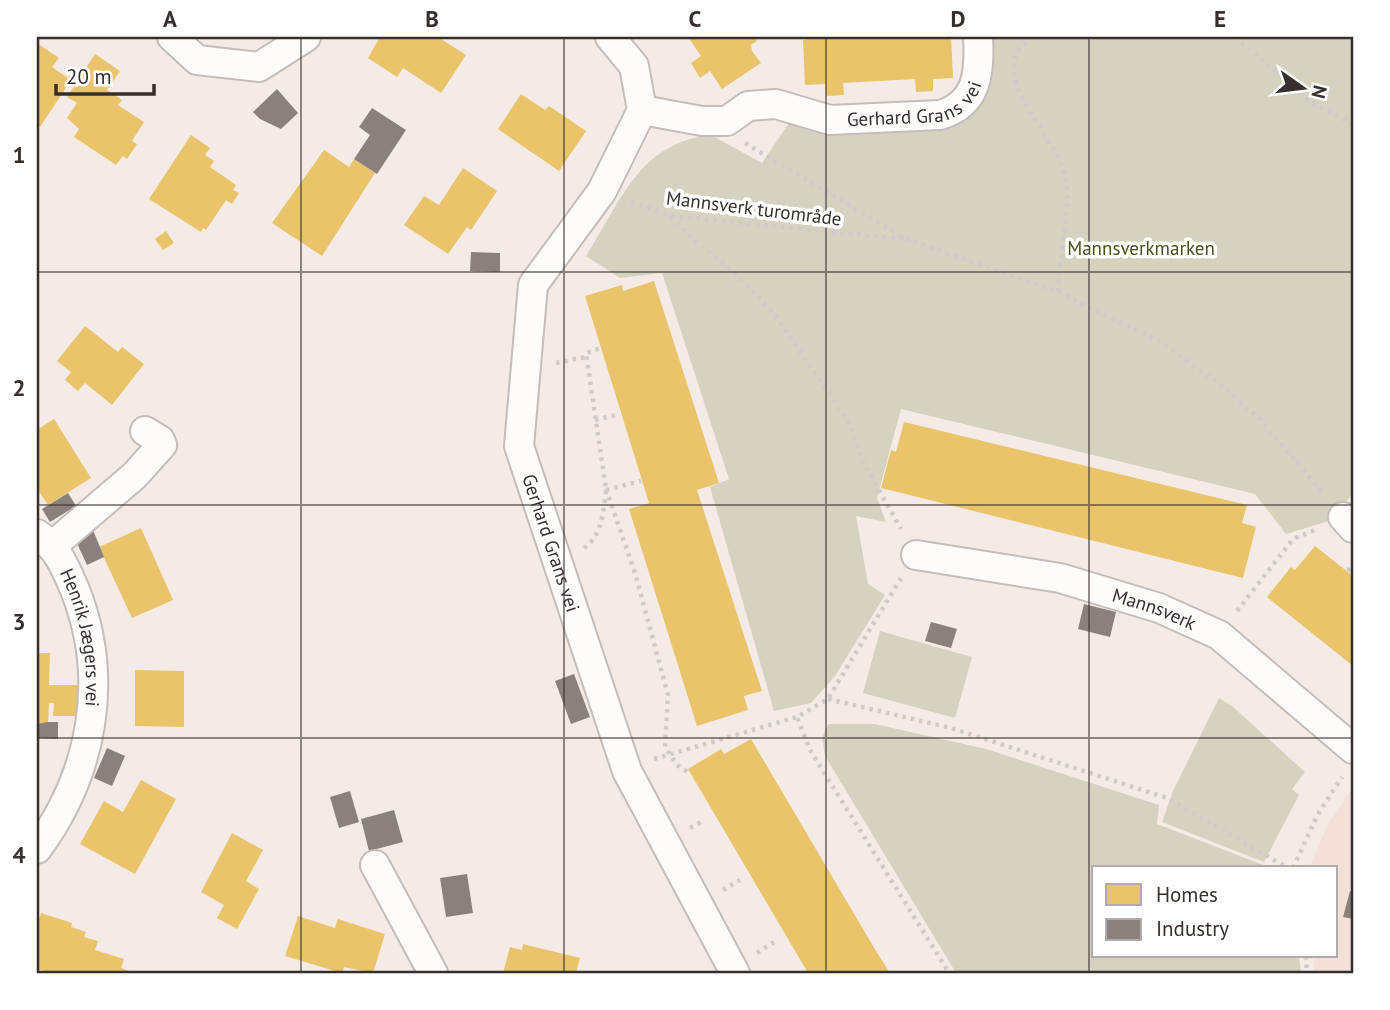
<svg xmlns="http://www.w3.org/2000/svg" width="1390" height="1010" font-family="'PT Sans',sans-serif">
  <rect width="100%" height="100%" fill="#f5ebe6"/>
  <!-- built -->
  <path fill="#f4e0d8" d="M1353,787V973H1315L1313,956H1336V868H1309L1327,826Z"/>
  <!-- green -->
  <g fill="#d5d2bf">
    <path d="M988,37H1353V493L1332,520L1286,534L1255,494L901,409L877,498L886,522L856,516L868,584L885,595L835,676L811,703L774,711L710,487L729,479L662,273L620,278L586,256C621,201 639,143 711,135L762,163L791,120L966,117Z"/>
    <path d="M880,631L972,657L955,718L863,693Z"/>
    <path d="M1219,698L1232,706L1305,772L1292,789L1299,795L1264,862L1162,822L1173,791Z"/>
    <path d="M828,724H875L986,749L1159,805L1157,824L1271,868H1094V956H1299L1301,973H956L825,756L822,738Z"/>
  </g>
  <!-- homes -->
  <g fill="#e9c46a">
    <path d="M380,37H438L466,55L441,93L403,68L397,77L368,58Z"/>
    <path d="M688,37H754L757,41L751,45L752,51L761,63L722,89L710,71L700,78L691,63L701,56Z"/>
    <path d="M817,37H951L953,78L933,79V91L916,92L915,79L843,83L844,95L826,96L825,84L805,85L803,40Z"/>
    <path d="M37,43L59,58L52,67L71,80L40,127L37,124Z"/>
    <path d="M95,54L120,71L107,90L122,100L118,105L144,122L132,141L137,144L127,159L123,156L116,165L74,137L79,129L67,118L77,103L67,97Z"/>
    <path d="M521,94L545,110L549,106L586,131L559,171L498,129Z"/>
    <path d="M191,135L210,148L205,155L214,161L210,167L236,185L233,190L239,193L232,204L226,200L206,230L203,228L201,232L149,199Z"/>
    <path d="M324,150L349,167L354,159L375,173L322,256L272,223Z"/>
    <path d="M463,168L497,191L471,230L467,227L448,254L404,225L424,196L439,205Z"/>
    <path d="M166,231L174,243L163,250L155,239Z"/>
    <path d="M654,281L719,483L697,490L762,691L744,696L748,710L697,726L629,509L649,503L585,296L622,285L623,291Z"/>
    <path d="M85,326L118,352L122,347L144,364L112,405L85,383L78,391L65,380L71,372L57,361Z"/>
    <path d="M54,419L91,478L48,505L40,493L37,495V430Z"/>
    <path d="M904,422L1247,505L1242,523L1256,527L1243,578L881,488L891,450L896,452Z"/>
    <path d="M141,528L173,600L132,618L99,547Z"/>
    <path d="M1315,546L1353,576V666L1267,597L1291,567L1295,570Z"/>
    <path d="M37,653H50L49,685H78L77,716H53L54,703H49L48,724H37Z"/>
    <path d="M135,670L184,671V727L135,726Z"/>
    <path d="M751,739L876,951L890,973H808L688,769L721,749L724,754Z"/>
    <path d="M141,780L176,799L135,874L80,844L104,801L123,812Z"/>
    <path d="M232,833L263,850L246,881L259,889L237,929L217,918L224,905L201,892Z"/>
    <path d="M41,913L72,923L71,927L86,932L84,937L98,941L95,950L124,959L121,968L134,973H51L37,969V927Z"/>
    <path d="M298,916L335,928L338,919L385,934L373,973L344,967L342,973L285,956Z"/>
    <path d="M523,944L580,958L576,973H503L510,947L522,950Z"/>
  </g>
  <!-- industry -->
  <g fill="#8a817c">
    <path d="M277,89L298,113L281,129L260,119L253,112Z"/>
    <path d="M372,108L406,130L377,174L354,159L370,135L359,127Z"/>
    <path d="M471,252L500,253V272L470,271Z"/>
    <path d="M68,493L76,506L50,522L42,509Z"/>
    <path d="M93,530L104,557L87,565L75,539Z"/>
    <path d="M1084,604L1116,612L1110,637L1078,629Z"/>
    <path d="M931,622L957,629L951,648L925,641Z"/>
    <path d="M574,674L590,717L571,724L555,681Z"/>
    <path d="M48,722H58V739L37,738V724Z"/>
    <path d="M107,748L125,756L112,786L94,778Z"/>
    <path d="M350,791L359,822L339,828L330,797Z"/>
    <path d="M394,810L403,842L369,851L361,819Z"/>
    <path d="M467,874L473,913L446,917L440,878Z"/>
    <path d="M1350,891L1353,892V919L1343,917Z"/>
  </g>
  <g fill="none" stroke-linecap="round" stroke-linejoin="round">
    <defs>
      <g id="street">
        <path d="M172,37L197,60L259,67L306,37"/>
        <path id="s1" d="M610,37L634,66L642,110L602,191L533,285L519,446L627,771L735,973"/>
        <path id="s2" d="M642,110L702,121H727L748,106L776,104L830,120L940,115C978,104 980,72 978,37"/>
        <path d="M1343,517L1353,528"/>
        <path id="s3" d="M37,534C58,548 65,567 75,590C110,678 93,773 37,849"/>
        <path d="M52,546L134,476L162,445L160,440L145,431"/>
        <path id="s4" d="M916,555L1060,578L1159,608L1219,635L1353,749"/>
        <path d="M375,865L433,973"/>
      </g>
    </defs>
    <!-- street casing -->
    <use href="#street" stroke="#c5bdb9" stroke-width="32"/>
    <!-- path -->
    <g stroke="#cfcbca" stroke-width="4.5" stroke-dasharray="3.5 5" stroke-linecap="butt">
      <path d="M1033,37C977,71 1059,137 1066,178C1071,214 1059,255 1058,291"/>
      <path d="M1235,37L1311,103L1353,124"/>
      <path d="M745,143L906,239L1058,292L1159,341L1217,382L1259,418L1324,495"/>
      <path d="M631,202L671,216L905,239"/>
      <path d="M671,216L694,240L734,272L772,311L850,424L863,462L901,529"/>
      <path d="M556,363L586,357"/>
      <path d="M595,420L620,414"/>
      <path d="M606,489L635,573L668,695L665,747L677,765L689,773"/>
      <path d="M606,490L641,481"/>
      <path d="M584,548C602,536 604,509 606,489L586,353L601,348"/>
      <path d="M1348,571L1353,564"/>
      <path d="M901,578L828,699L797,717L810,750L949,973"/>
      <path d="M1237,611L1293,539L1317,529"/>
      <path d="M828,699L951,728L1167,798L1288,868"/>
      <path d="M654,759L797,717"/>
      <path d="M690,828L705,820"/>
      <path d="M1293,868L1318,814L1342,777"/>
      <path d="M723,890L740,880"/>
      <path d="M757,953L774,942"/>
      <path d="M1306,956L1307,973"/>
    </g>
    <!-- street -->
    <use href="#street" stroke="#fefcfb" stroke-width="28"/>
  </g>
  <!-- grid -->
  <path fill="none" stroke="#372f2c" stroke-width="2" stroke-opacity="0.55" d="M301,37V973M564,37V973M826,37V973M1089,37V973M37,272H1353M37,505H1353M37,738H1353"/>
  <g text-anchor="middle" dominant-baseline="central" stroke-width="7" stroke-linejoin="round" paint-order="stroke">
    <!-- street labels -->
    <g font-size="19" fill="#372f2c" stroke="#fff">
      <text stroke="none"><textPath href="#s2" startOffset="285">Gerhard Grans vei</textPath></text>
      <text transform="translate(754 208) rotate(7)">Mannsverk turområde</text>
      <text stroke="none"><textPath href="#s1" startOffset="553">Gerhard Grans vei</textPath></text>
      <text stroke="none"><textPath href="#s4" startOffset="245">Mannsverk</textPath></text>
      <text stroke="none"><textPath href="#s3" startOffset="117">Henrik Jægers vei</textPath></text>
    </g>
    <!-- park labels -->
    <g font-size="19" fill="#4b4e1b" stroke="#fff">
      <text x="1141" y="248">Mannsverkmarken</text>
    </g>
  </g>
  <!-- border -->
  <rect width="1390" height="1010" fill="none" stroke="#ffffff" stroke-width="77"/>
  <!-- legend -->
  <rect x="1092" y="866" width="245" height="91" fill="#ffffff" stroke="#afacab" stroke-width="2"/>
  <rect x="1106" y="884" width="35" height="21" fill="#e9c46a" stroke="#afacab" stroke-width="2"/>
  <text x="1156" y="902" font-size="21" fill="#372f2c">Homes</text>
  <rect x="1106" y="919" width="35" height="21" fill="#8a817c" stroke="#afacab" stroke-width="2"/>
  <text x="1156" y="936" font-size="21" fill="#372f2c">Industry</text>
  <!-- north arrow -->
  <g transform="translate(1303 88) rotate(104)" stroke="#ffffff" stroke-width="5" paint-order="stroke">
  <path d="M0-5L12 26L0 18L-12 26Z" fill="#372f2c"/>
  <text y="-10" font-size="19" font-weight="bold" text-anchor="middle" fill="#372f2c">N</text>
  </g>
  <!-- scale -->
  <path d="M56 84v10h98v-10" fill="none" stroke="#372f2c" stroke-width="3.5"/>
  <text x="66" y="84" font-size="21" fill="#372f2c" stroke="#ffffff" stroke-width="5" paint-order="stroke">20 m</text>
  <rect x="38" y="38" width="1314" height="934" fill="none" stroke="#372f2c" stroke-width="2.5"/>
  <g font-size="23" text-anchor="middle" font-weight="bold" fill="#372f2c">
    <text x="170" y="27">A</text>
    <text x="432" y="27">B</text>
    <text x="695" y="27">C</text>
    <text x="958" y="27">D</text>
    <text x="1220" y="27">E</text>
    <text x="19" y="163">1</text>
    <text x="19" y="396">2</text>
    <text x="19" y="630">3</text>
    <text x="19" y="863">4</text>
  </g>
</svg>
